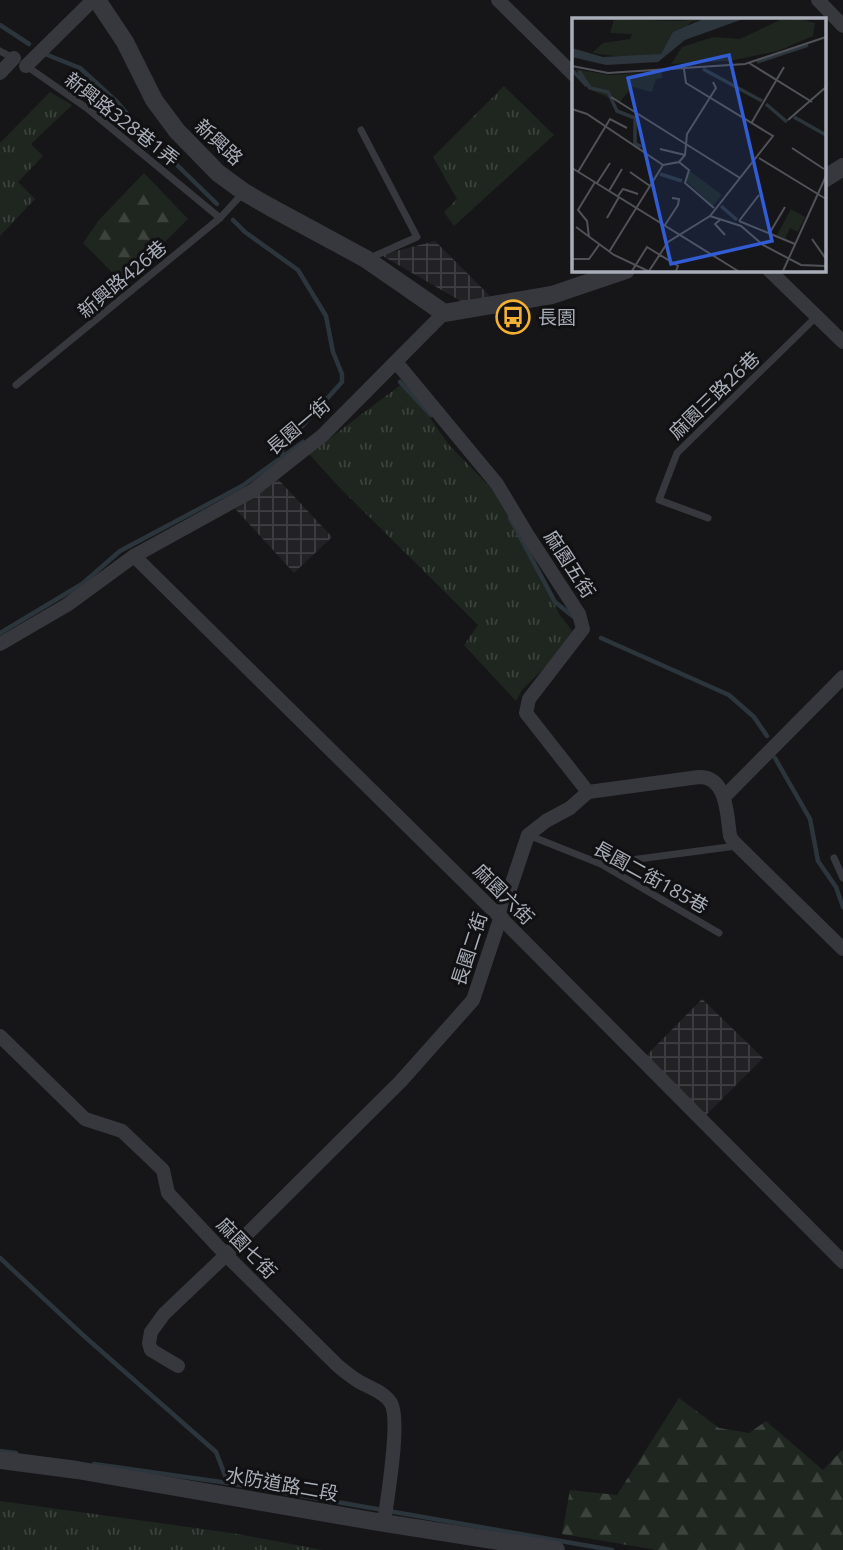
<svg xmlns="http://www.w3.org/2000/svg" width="843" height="1550" font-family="'Open Sans','Noto Sans TC',sans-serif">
  <defs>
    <pattern id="industrial-grid" width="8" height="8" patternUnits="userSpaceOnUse" patternTransform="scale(1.75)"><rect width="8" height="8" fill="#222225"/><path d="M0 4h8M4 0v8" fill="none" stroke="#3f3f43"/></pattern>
    <pattern id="grass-tufts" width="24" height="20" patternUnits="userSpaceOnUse" patternTransform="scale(1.75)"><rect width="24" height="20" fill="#1e261f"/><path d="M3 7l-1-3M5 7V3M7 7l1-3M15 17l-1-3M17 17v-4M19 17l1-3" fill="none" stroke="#3c433d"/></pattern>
    <pattern id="forest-firs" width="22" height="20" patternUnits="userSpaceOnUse" patternTransform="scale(1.75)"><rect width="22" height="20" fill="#1e261f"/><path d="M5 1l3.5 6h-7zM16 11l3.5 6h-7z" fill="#3c433d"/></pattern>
  </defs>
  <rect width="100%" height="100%" fill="#161618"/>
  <!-- industrial -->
  <g fill="url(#industrial-grid)">
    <path d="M435,241L490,296L464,303L381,255Z"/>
    <path d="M276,477L332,537L294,573L229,502Z"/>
    <path d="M702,999L763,1058L705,1116L645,1057Z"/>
  </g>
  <!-- grass -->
  <g fill="url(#grass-tufts)">
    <path d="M504,86L554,135L454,226L444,212L457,199L433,157Z"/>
    <path d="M50,92L72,105L31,144L43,156L18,182L35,199L0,236V143Z"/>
    <path d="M407,385L449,445L495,492L560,615L576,636L522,690L516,701L464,645L478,625L340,488L309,454L399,386Z"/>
    <path d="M0,1501L232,1533L323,1550H0Z"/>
  </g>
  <!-- forest -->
  <g fill="url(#forest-firs)">
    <path d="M144,173L188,219L123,283L83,243L99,220Z"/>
    <path d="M679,1398L719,1428L749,1433L766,1421L823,1470L843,1449V1550H657L562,1534L570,1490L617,1495Z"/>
  </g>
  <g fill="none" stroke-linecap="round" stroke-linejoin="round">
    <!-- stream -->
    <g stroke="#2c353c" stroke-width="4.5">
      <path d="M0,25L29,44"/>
      <path d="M45,54L80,68L116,101L140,129L217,204"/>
      <path d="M233,220L245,232L298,270L326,316L333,352L342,374V382L286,444L282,451V457"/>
      <path d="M400,382L431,415"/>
      <path d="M510,518L555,602L575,618"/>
      <path d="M0,633L82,584L120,551L242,486L303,442"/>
      <path d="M601,638L729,695L754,717L767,736"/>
      <path d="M775,758L810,819L818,861L836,887L843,907"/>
      <path d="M0,1258L84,1336L216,1452L228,1483"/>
      <path d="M0,1451L16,1453"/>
      <path d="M94,1464L228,1483L612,1550"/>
    </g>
    <!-- service -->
    <g stroke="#37383d" stroke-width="7">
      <path d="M0,51L15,59"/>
      <path d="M25,65L88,109L220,218"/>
      <path d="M361,130L417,237L370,258"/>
      <path d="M16,385L220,218L244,192"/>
      <path d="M708,518L659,500L677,453L816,317"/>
      <path d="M528,835L601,864L719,933"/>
      <path d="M834,858L843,878"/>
      <path d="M601,864L736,846"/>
    </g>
    <!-- minor -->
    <g stroke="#37383d" stroke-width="14">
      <path d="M498,0L574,75"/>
      <path d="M818,0L843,26"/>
      <path d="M26,66L93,0"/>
      <path d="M0,73L14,58"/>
      <path d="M769,270L843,342"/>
      <path d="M396,362L497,484L527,534L579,614L583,629L529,699L526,713L588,792"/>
      <path d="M134,556L500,917L843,1262"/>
      <path d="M0,644L67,605L134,556L252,491L323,435L444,313"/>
      <path d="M724,797L843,677"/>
      <path d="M0,1036L85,1119L122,1131L163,1170L168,1193L226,1255L338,1366C343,1370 349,1375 355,1379C366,1387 384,1391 391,1403C401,1421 387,1499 384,1523"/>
      <path d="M178,1366L151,1350L149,1343L151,1332L164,1314L226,1255L401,1081L473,1000L528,835L546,821L570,808L588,792L699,777C727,776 727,815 730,836L733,841L843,949"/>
    </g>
    <!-- tertiary -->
    <g stroke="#37383d" stroke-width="18">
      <path d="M97,0L125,42L154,100L177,131L218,173L244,192L270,207L366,259L444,313L552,295L626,270"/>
      <path d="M824,179L843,167"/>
      <path d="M0,1460L77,1470L384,1523L556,1550"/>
    </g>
  </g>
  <!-- icons -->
  <defs>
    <symbol id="bus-ring" viewBox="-11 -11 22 22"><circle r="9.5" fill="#111113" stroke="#f2b134" stroke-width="1.5"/><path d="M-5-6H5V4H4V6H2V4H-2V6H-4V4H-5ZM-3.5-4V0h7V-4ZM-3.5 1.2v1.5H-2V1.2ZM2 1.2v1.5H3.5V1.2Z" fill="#f2b134"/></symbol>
  </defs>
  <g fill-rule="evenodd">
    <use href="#bus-ring" x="494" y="298" width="38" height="38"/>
  </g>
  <g text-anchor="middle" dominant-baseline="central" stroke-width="6" stroke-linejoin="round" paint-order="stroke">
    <!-- street labels -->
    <g font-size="19" fill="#a8adb8" stroke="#111113">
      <text transform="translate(122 119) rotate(38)">新興路328巷1弄</text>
      <text transform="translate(219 142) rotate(43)">新興路</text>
      <text transform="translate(122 279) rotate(-40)">新興路426巷</text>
      <text transform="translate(714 395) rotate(-44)">麻園三路26巷</text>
      <text transform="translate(298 426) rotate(-40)">長園一街</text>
      <text transform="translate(570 564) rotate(57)">麻園五街</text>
      <text transform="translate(651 877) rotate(29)">長園二街185巷</text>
      <text transform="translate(504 894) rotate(45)">麻園六街</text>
      <text transform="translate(469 949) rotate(-72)">長園二街</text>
      <text transform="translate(247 1248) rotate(46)">麻園七街</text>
      <text transform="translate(282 1484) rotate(10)">水防道路二段</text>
    </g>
    <!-- poi labels -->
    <g font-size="19" fill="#a8adb8" stroke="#111113" text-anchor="start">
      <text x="538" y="317">長園</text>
    </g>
  </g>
  <!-- overview -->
  <g transform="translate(572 18)">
    <rect width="254" height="254" fill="#161618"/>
    <path d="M42,1L104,3L131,1L119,4L89,36L64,41L20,35L31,25L58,21L60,16L38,15ZM228,1L243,5L241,18L206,33L157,43L99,46L110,29L141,19L168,21L208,2ZM118,153L150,177L141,188L113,162Z" fill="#1e261f"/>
    <path d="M3,51L37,57L90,54V60L84,61L80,74L60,69L48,84L16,71ZM219,191L233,199L226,214L218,210L213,221L205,217Z" fill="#1e261f"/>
    <path d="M131,1H171L113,22L86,44L34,47L0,39V30L31,39L89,36L101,14Z" fill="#2c353c"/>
    <path fill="none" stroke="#2c353c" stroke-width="3.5" d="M185,44L236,27M131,51L190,83M0,52L15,68M7,53L18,70L36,74L45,93L63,100V125L69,129M194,86L215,104M222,99L254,117M88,156L110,163M149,188L165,202"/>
    <path fill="none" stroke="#505258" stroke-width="2" d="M177,45L240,84M0,48L36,55L173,46L254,19M39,79L168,160M0,91L15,96L91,147M216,102L254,69M180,104L212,49M220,130L252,151M88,131L113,137M187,140L254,181M107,144L117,152L113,165L142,190M91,147L107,144L113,137L115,116L144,70L141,64M0,150L166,253M6,154L38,101L55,110M58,154L78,168M25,165L38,145M37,173L50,151M46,178L51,171L66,176M138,198L169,208L191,227L229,247L254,248M35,200L47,179M148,202L143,206L153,217M167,203L223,226M167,203L187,177M93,207L106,187L107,181L100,180M4,209L42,237L76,253M197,216L213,189M17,219L15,203L6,192L23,164M240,221L254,241M37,234L91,147M0,241H17L27,227M60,253L75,229L106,248L104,253M77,253L96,224L138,198L201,118L114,65L112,51M211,253L254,158"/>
    <path fill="#325cd3" fill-opacity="0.15" stroke="#325cd3" stroke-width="3.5" d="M157,37L200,223L99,246L56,60Z"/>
    <rect width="254" height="254" fill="none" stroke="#a8adb8" stroke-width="3.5"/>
  </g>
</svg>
